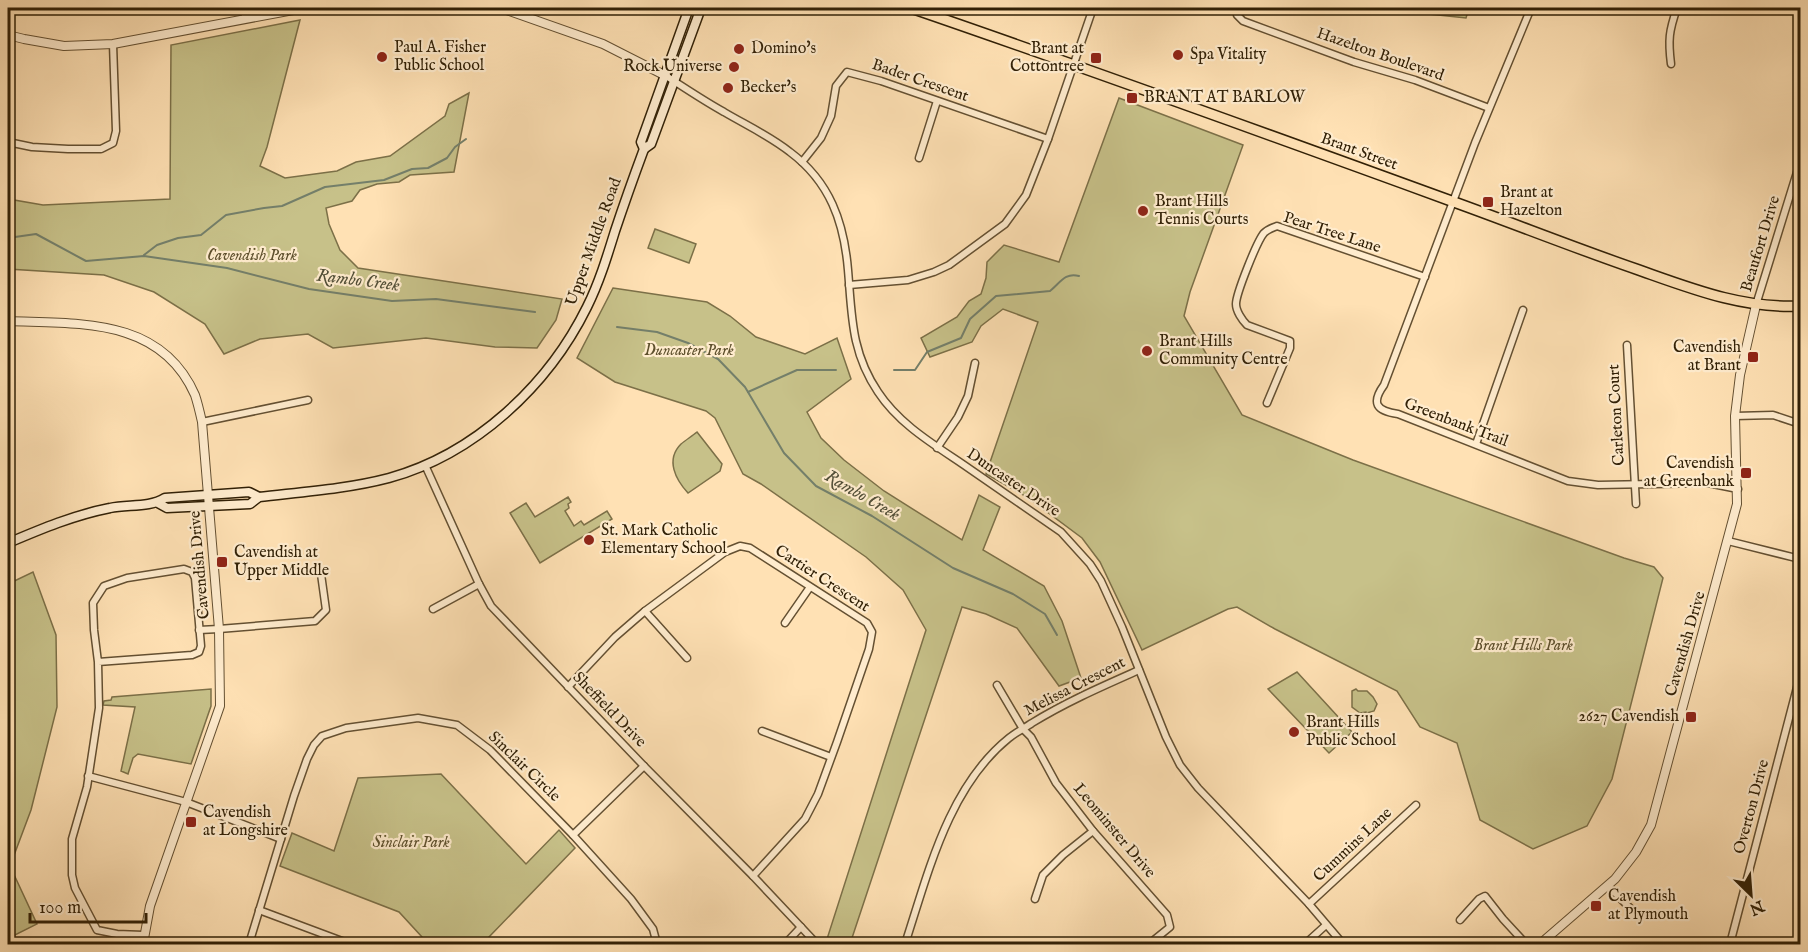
<svg xmlns="http://www.w3.org/2000/svg" width="1808" height="952" font-family="'IM FELL English',serif">
  <rect width="100%" height="100%" fill="#ffe1b4"/>
  <filter id="stains"><feTurbulence type="fractalNoise" baseFrequency=".00333" numOctaves="4"/><feColorMatrix values="0 0 0 0 .2 0 0 0 0 .09 0 0 0 0 .02 0 0 0 .5 -.17"/></filter>
  <radialGradient id="worn" r=".72"><stop offset=".6" stop-color="#630" stop-opacity="0"/><stop offset="1" stop-color="#630" stop-opacity=".3"/></radialGradient>
  <!-- green -->
  <g fill="#c7c189" stroke="#7c7048" stroke-width="1.5">
    <path d="M1415,8H1469L1466,18L1419,13Z"/>
    <path d="M300,20L267,147L260,166L285,178L337,171L356,162L390,156L445,116L449,104L469,93L454,172L410,175L399,182L377,184L360,190L352,201L326,208L329,224L340,250L358,268L562,299L556,320L537,348L495,347L426,338L333,348L308,334L260,339L224,354L205,324L154,292L104,275L8,269V199L43,205L170,199L171,45Z"/>
    <path d="M1119,98L1243,145L1190,292L1184,316L1242,415L1353,460L1624,558L1654,567L1663,578L1612,779L1587,826L1533,849L1480,820L1457,743L1420,727L1397,691L1275,629L1237,607L1228,609L1142,650L1100,562L1082,538L1027,497L986,474L1038,322L1003,309L981,326L972,342L930,357L921,338L957,317L969,301L981,294L986,278L987,262L1004,245L1059,262Z"/>
    <path d="M655,229L696,244L689,263L648,248Z"/>
    <path d="M613,288L707,302L730,316L756,337L805,354L837,338L851,379L807,412L821,438L844,460L884,491L962,540L979,495L1000,507L983,550L1044,586L1062,621L1081,678L1059,686L1017,628L986,614L962,607L850,944H832L827,939L926,630L903,590L866,557L761,484L743,474L715,418L706,411L615,382L577,358Z"/>
    <path d="M697,432L722,464L720,471L688,493C676,480 665,460 681,444C686,440 692,436 697,432Z"/>
    <path d="M568,497L571,502L568,504L569,508L565,511L574,526L581,521L584,525L607,511L612,519L540,563L510,513L526,503L535,517Z"/>
    <path d="M33,572L56,635L57,707L31,810L10,866L37,924L13,936L8,923V584Z"/>
    <path d="M1297,672L1352,732L1329,753L1268,689Z"/>
    <path d="M211,689V706L191,764L138,754L133,758L128,774L121,771L135,707L103,705L104,701L111,700L112,697Z"/>
    <path d="M1356,689L1358,691H1367L1373,697L1377,704L1374,711L1367,713L1366,712L1360,713L1352,707V691Z"/>
    <path d="M441,774L526,864L559,830L575,848L489,937L486,944H425L422,937L399,912L280,866L292,833L334,851L358,778Z"/>
  </g>
  <g fill="none" stroke-linecap="round" stroke-linejoin="round">
    <!-- stream -->
    <g stroke="#747f6a" stroke-width="2">
      <path d="M8,238L36,234L86,261L144,256L227,268L309,289L392,301L436,299L535,312"/>
      <path d="M144,255L157,245L178,238L201,235L226,215L264,208L282,206L325,187L384,180L412,169L428,168L447,158L455,147L466,139"/>
      <path d="M617,327L657,332L688,343L718,359L745,387L784,453L816,486L872,516L953,568L1013,594L1045,614L1057,635"/>
      <path d="M894,370H915L927,352L961,338L970,319L996,296L1050,291C1060,283 1065,272 1079,276"/>
      <path d="M748,392L797,370H836"/>
    </g>
    <defs>
      <g id="minor">
        <path d="M243,8L246,19"/>
        <path d="M1238,8L1237,15L1243,21L1354,62L1415,80L1489,108"/>
        <path d="M1531,8L1475,143L1384,385C1371,403 1376,411 1398,414L1568,481L1598,485L1708,483L1738,489"/>
        <path d="M1671,64C1668,40 1669,31 1677,8"/>
        <path d="M666,76C685,88 704,101 724,112C746,125 770,136 790,152C830,182 844,222 848,270C852,316 851,352 878,392C899,424 933,444 964,465C996,487 1029,510 1061,532L1090,564L1101,581L1122,627L1166,737L1180,765L1198,788L1309,904L1343,944"/>
        <path d="M8,142L32,147L68,149H101L113,143L116,131L113,44"/>
        <path d="M919,158L937,101"/>
        <path d="M802,162L821,138L831,116L836,86L847,72L881,81L1048,139"/>
        <path d="M849,285L908,280L934,272L949,265L1005,224L1026,195L1048,139L1093,8"/>
        <path d="M1756,305L1798,169L1800,155"/>
        <path d="M1627,345L1636,504"/>
        <path d="M1267,403L1290,348V341L1247,325C1242,320 1236,311 1236,304C1236,294 1257,241 1264,233C1268,229 1272,228 1277,226L1425,277"/>
        <path d="M1735,416L1773,415L1800,424"/>
        <path d="M202,422L308,400"/>
        <path d="M1476,444L1523,310"/>
        <path d="M937,448L958,417L968,396L975,363"/>
        <path d="M425,465L479,584L491,606L644,766L753,876L817,944"/>
        <path d="M1728,541L1800,559"/>
        <path d="M433,609L479,584"/>
        <path d="M645,611L687,658"/>
        <path d="M785,623L810,587"/>
        <path d="M199,630L219,629L315,621L326,610L321,574"/>
        <path d="M98,662L192,655L199,652L201,646L195,578L192,572L184,569L127,578L104,586L93,603L94,630L98,662L99,708L87,787L72,839V875L75,888L97,930L117,934L143,935"/>
        <path d="M997,685L1023,729L1031,737L1056,783L1093,831L1167,915L1170,927L1149,944"/>
        <path d="M568,687L615,637L645,611L725,552L740,546L750,548L867,623L872,632L869,649L837,742L818,794L805,819L753,876"/>
        <path d="M762,731L831,757"/>
        <path d="M88,776L186,802L281,839"/>
        <path d="M573,835L644,766"/>
        <path d="M1608,886L1631,909"/>
        <path d="M1035,899L1043,875L1063,855L1093,831"/>
        <path d="M1309,904L1416,805"/>
        <path d="M259,910L350,944"/>
        <path d="M1460,920L1479,899L1485,896L1503,919L1526,944"/>
        <path d="M249,944L294,796L307,759L314,745L322,736L346,728L418,718L457,725L490,750L573,835L631,899L653,929L657,944"/>
        <path d="M785,944L801,927"/>
        <path d="M905,944C928,874 948,787 1009,738C1016,732 1025,728 1032,723C1066,702 1103,686 1139,670"/>
        <path d="M1305,944L1326,925"/>
        <path d="M1730,944L1800,676"/>
      </g>
      <g id="tertiary">
        <path d="M501,8L603,44L666,76"/>
        <path d="M8,35L24,39L64,46L113,44L304,8"/>
        <path d="M8,321C79,324 161,317 195,395C198,404 200,413 202,422L219,629L220,706L150,906L143,944"/>
        <path d="M1540,944L1615,879L1636,852L1651,825L1737,504L1735,416L1740,375L1756,305"/>
      </g>
      <g id="secondary">
        <path d="M644,149L651,144L701,8"/>
        <path d="M158,503L167,508L250,504L259,497C302,492 347,489 389,478C475,454 548,386 587,307C599,283 607,257 615,231C624,204 634,176 644,149L641,142L689,8"/>
        <path d="M8,543C41,529 74,515 110,508C128,504 149,508 165,498L249,492L259,497"/>
      </g>
      <path id="primary" d="M911,8C1092,70 1273,136 1454,202C1515,224 1575,248 1636,269C1690,288 1742,309 1800,306"/>
    </defs>
    <!-- minor casing -->
    <use href="#minor" stroke="#645032" stroke-width="9"/>
    <!-- tertiary casing -->
    <use href="#tertiary" stroke="#645032" stroke-width="10"/>
    <!-- secondary casing -->
    <use href="#secondary" stroke="#312006" stroke-width="11"/>
    <!-- primary casing -->
    <use href="#primary" stroke="#312006" stroke-width="12"/>
    <!-- minor -->
    <use href="#minor" stroke="#ffecce" stroke-width="6"/>
    <!-- tertiary -->
    <use href="#tertiary" stroke="#ffecce" stroke-width="8"/>
    <!-- secondary -->
    <use href="#secondary" stroke="#ffecce" stroke-width="8"/>
    <!-- primary -->
    <use href="#primary" stroke="#ffe1b4" stroke-width="9"/>
  </g>
  <!-- markers -->
  <g fill="#8f2418" stroke="#ffecce" stroke-width="2">
    <circle cx="739" cy="49" r="6"/>
    <circle cx="1178" cy="55" r="6"/>
    <circle cx="382" cy="57" r="6"/>
    <rect x="1090" y="52" width="12" height="12" rx="3"/>
    <circle cx="734" cy="67" r="6"/>
    <circle cx="728" cy="88" r="6"/>
    <rect x="1126" y="92" width="12" height="12" rx="3"/>
    <rect x="1482" y="196" width="12" height="12" rx="3"/>
    <circle cx="1143" cy="211" r="6"/>
    <circle cx="1147" cy="351" r="6"/>
    <rect x="1747" y="351" width="12" height="12" rx="3"/>
    <rect x="1740" y="467" width="12" height="12" rx="3"/>
    <circle cx="589" cy="540" r="6"/>
    <rect x="216" y="556" width="12" height="12" rx="3"/>
    <rect x="1685" y="711" width="12" height="12" rx="3"/>
    <circle cx="1294" cy="732" r="6"/>
    <rect x="185" y="816" width="12" height="12" rx="3"/>
    <rect x="1590" y="900" width="12" height="12" rx="3"/>
  </g>
  <g text-anchor="middle" dominant-baseline="central" stroke-width="4.5" stroke-linejoin="round" paint-order="stroke">
    <!-- poi labels -->
    <g font-size="16" fill="#312006" stroke="#ffecce" text-anchor="start">
      <text x="394" y="48">Paul A. Fisher<tspan x="394" dy="18">Public School</tspan></text>
      <text x="751" y="49">Domino's</text>
      <text x="1084" y="49" text-anchor="end">Brant at<tspan x="1084" dy="18">Cottontree</tspan></text>
      <text x="1190" y="55">Spa Vitality</text>
      <text x="722" y="67" text-anchor="end">Rock Universe</text>
      <text x="740" y="88">Becker's</text>
      <text x="1144" y="98">BRANT AT BARLOW</text>
      <text x="1500" y="193">Brant at<tspan x="1500" dy="18">Hazelton</tspan></text>
      <text x="1155" y="202">Brant Hills<tspan x="1155" dy="18">Tennis Courts</tspan></text>
      <text x="1159" y="342">Brant Hills<tspan x="1159" dy="18">Community Centre</tspan></text>
      <text x="1741" y="348" text-anchor="end">Cavendish<tspan x="1741" dy="18">at Brant</tspan></text>
      <text x="1734" y="464" text-anchor="end">Cavendish<tspan x="1734" dy="18">at Greenbank</tspan></text>
      <text x="601" y="531">St. Mark Catholic<tspan x="601" dy="18">Elementary School</tspan></text>
      <text x="234" y="553">Cavendish at<tspan x="234" dy="18">Upper Middle</tspan></text>
      <text x="1679" y="717" text-anchor="end">2627 Cavendish</text>
      <text x="1306" y="723">Brant Hills<tspan x="1306" dy="18">Public School</tspan></text>
      <text x="203" y="813">Cavendish<tspan x="203" dy="18">at Longshire</tspan></text>
      <text x="1608" y="897">Cavendish<tspan x="1608" dy="18">at Plymouth</tspan></text>
    </g>
    <!-- street labels -->
    <g font-size="16" fill="#312006" stroke="#ffecce">
      <text transform="translate(1380 55) rotate(19)">Hazelton Boulevard</text>
      <text transform="translate(920 81) rotate(19)">Bader Crescent</text>
      <text transform="translate(1359 152) rotate(20)">Brant Street</text>
      <text transform="translate(1332 233) rotate(18)">Pear Tree Lane</text>
      <text transform="translate(594 242) rotate(-70)">Upper Middle Road</text>
      <text transform="translate(1761 244) rotate(-73)">Beaufort Drive</text>
      <text transform="translate(1617 415) rotate(-93)">Carleton Court</text>
      <text transform="translate(1456 423) rotate(21)">Greenbank Trail</text>
      <text transform="translate(1013 483) rotate(34)">Duncaster Drive</text>
      <text transform="translate(200 565) rotate(-95)">Cavendish Drive</text>
      <text transform="translate(822 579) rotate(33)">Cartier Crescent</text>
      <text transform="translate(1686 644) rotate(-74)">Cavendish Drive</text>
      <text transform="translate(1075 687) rotate(-27)">Melissa Crescent</text>
      <text transform="translate(609 710) rotate(46)">Sheffield Drive</text>
      <text transform="translate(524 767) rotate(44)">Sinclair Circle</text>
      <text transform="translate(1752 807) rotate(-75)">Overton Drive</text>
      <text transform="translate(1114 831) rotate(50)">Leominster Drive</text>
      <text transform="translate(1353 845) rotate(-43)">Cummins Lane</text>
    </g>
    <!-- park labels -->
    <g font-size="16" font-style="italic" fill="#5e502d" stroke="#ffecce">
      <text x="252" y="256">Cavendish Park</text>
      <text x="689" y="351">Duncaster Park</text>
      <text x="1523" y="646">Brant Hills Park</text>
      <text x="411" y="843">Sinclair Park</text>
    </g>
    <!-- water labels -->
    <g font-size="18" font-style="italic" fill="#524f38" stroke="#ffecce">
      <text transform="translate(358 281) rotate(7)">Rambo Creek</text>
      <text transform="translate(862 496) rotate(30)">Rambo Creek</text>
    </g>
  </g>
  <!-- margin -->
  <rect width="1808" height="952" fill="none" stroke="#ffe1b4" stroke-width="30"/>
  <rect x="9" y="9" width="1790" height="934" fill="none" stroke="#312006" stroke-width="3"/>
  <rect x="15" y="15" width="1778" height="922" fill="none" stroke="#312006" stroke-width="1.5"/>
  <!-- north arrow -->
  <g transform="translate(1751 895) rotate(155)" stroke="#ffecce" stroke-width="4.5" paint-order="stroke">
  <path d="M0-4.5L10 22L0 15L-10 22Z" fill="#312006"/>
  <text y="-9" font-size="16" font-weight="bold" text-anchor="middle" fill="#312006">N</text>
  </g>
  <!-- scale -->
  <path d="M30 913v9h116v-9" fill="none" stroke="#312006" stroke-width="3"/>
  <text x="39" y="913" font-size="18" fill="#312006" stroke="#ffecce" stroke-width="4.5" paint-order="stroke">100 m</text>
  <rect width="100%" height="100%" filter="url(#stains)"/>
  <rect width="100%" height="100%" fill="url(#worn)"/>
</svg>
